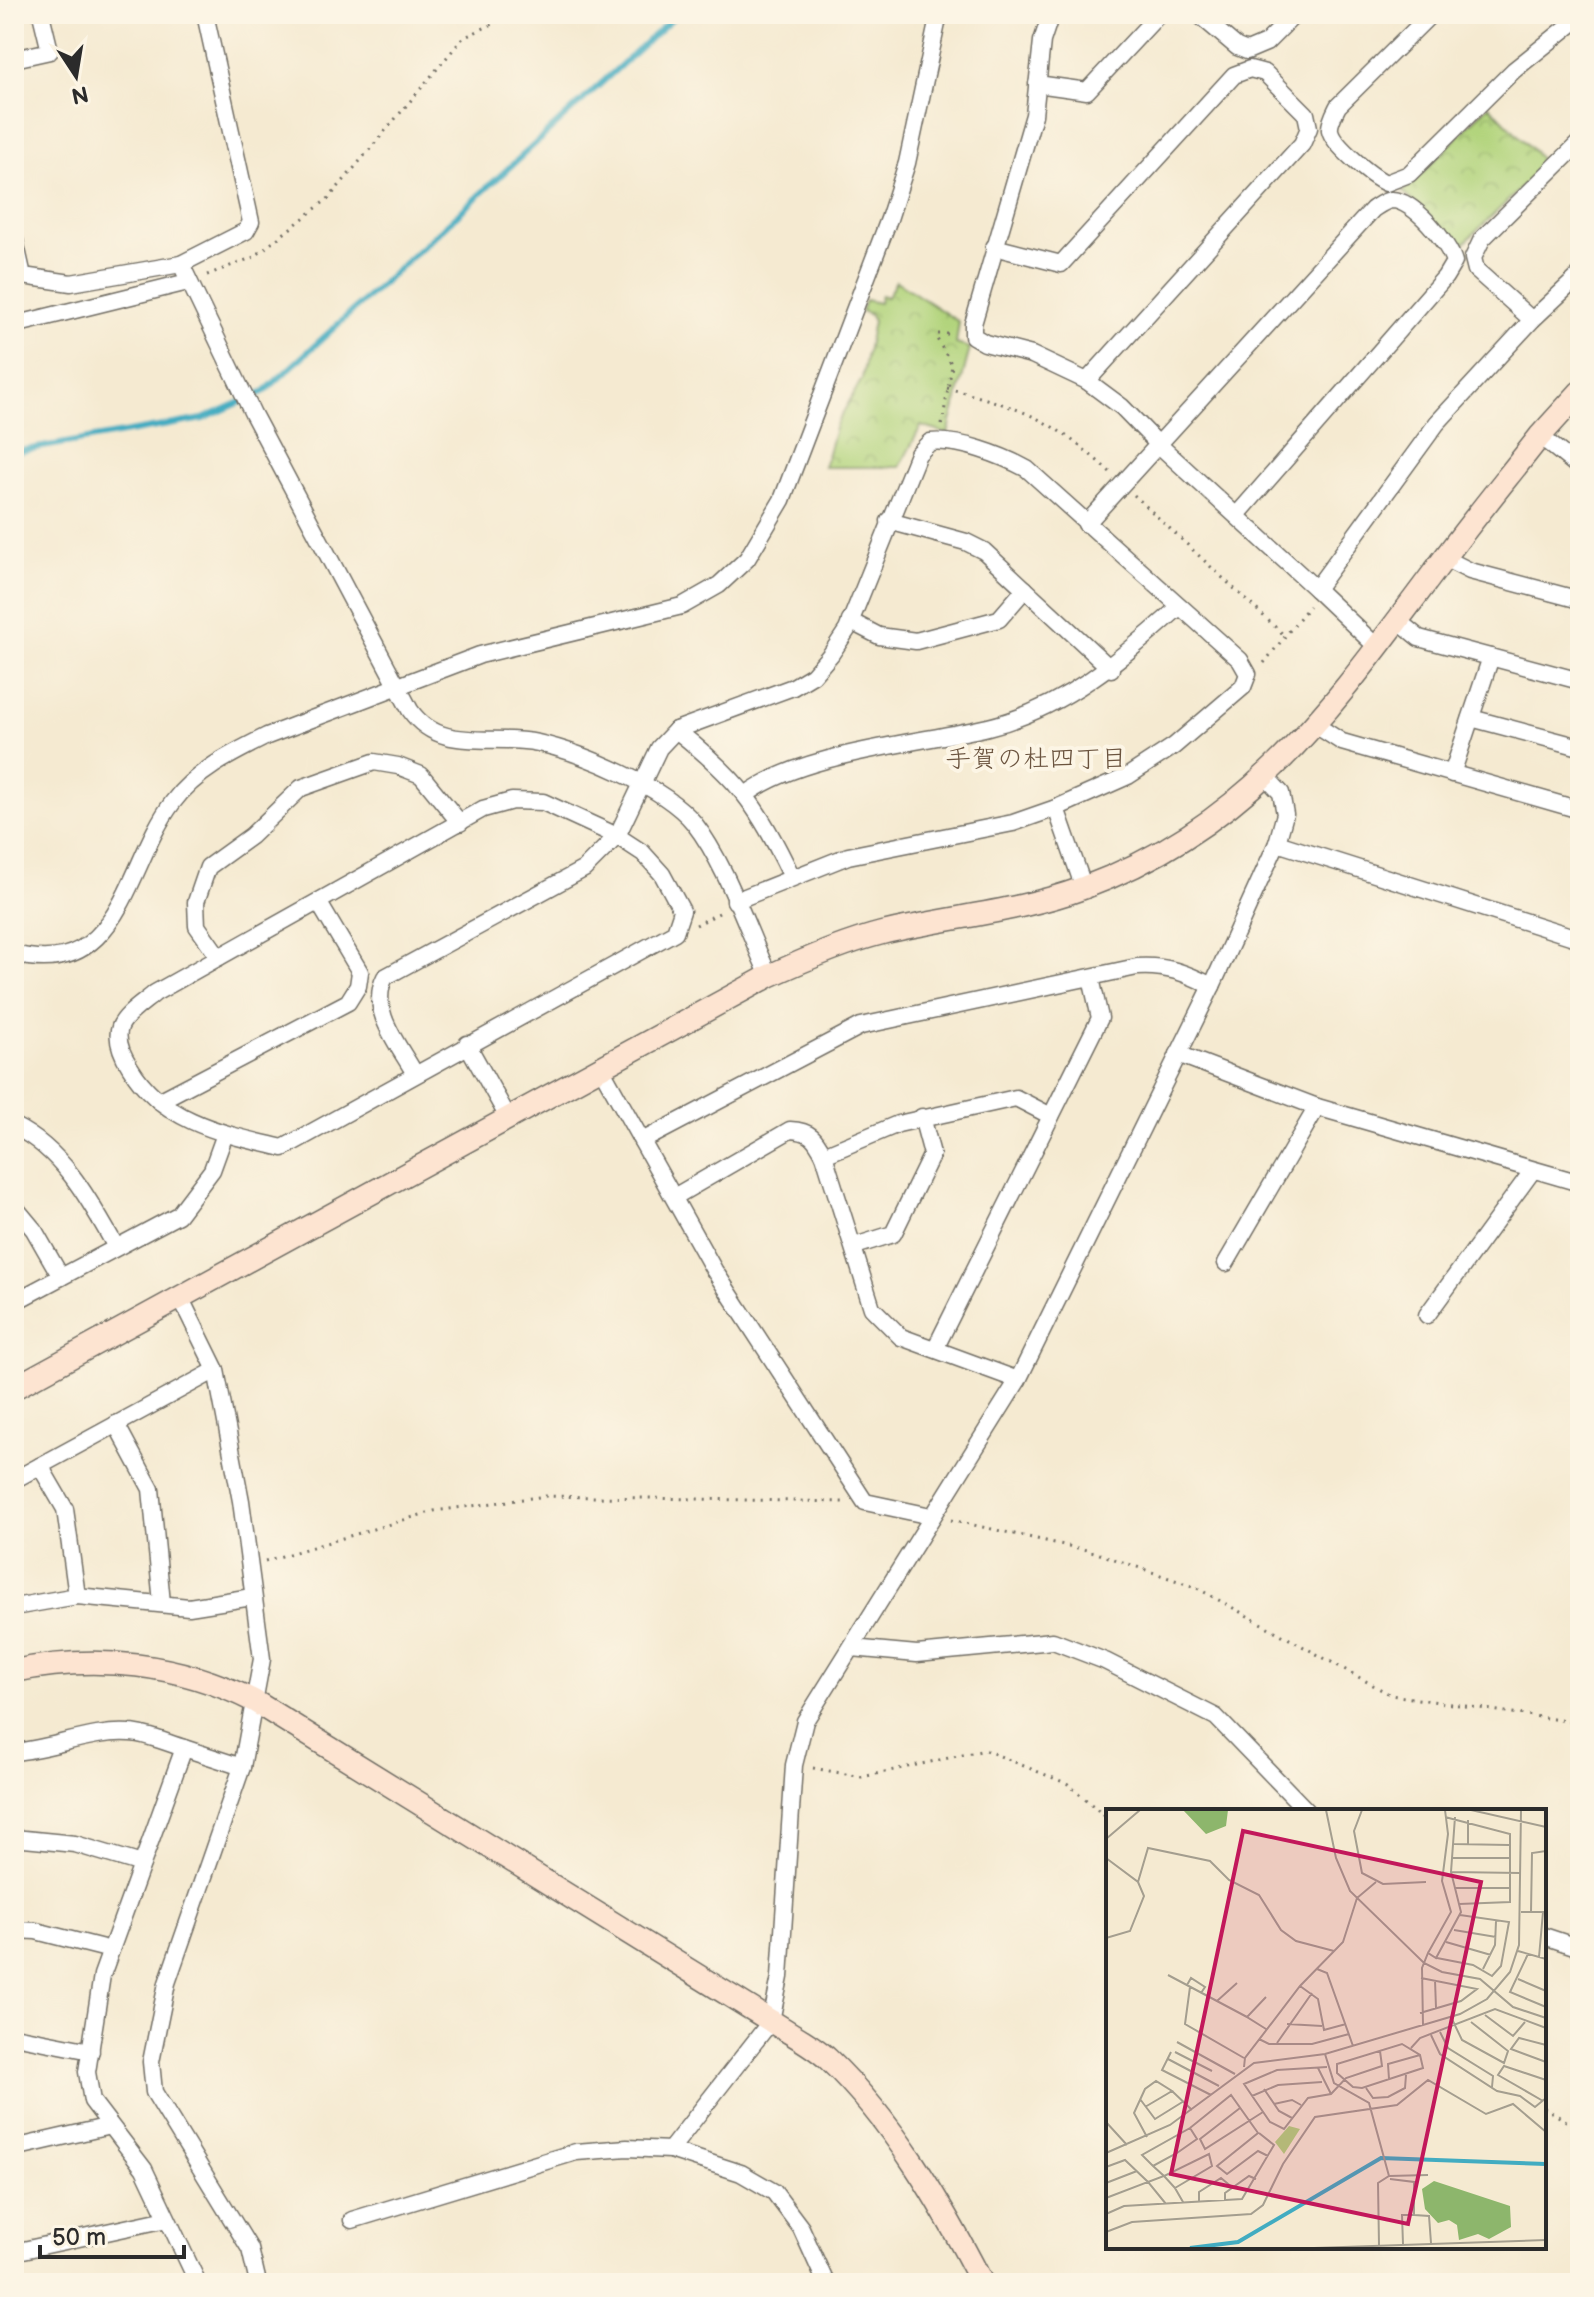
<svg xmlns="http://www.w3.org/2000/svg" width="1594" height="2297" font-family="'Balsamiq Sans','Klee One',sans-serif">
  <defs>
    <pattern id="park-crowns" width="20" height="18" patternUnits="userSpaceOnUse" patternTransform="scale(2)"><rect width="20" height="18" fill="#b2d47d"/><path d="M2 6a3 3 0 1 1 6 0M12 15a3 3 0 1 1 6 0" fill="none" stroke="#99b66c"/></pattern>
  </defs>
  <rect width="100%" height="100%" fill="#fcf5e5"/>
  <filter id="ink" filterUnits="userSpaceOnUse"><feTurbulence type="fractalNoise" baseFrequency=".0125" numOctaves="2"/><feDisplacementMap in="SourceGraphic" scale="16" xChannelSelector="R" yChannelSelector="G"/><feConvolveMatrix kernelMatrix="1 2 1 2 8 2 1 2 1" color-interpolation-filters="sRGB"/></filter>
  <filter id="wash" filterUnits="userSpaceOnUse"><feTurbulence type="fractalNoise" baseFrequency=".006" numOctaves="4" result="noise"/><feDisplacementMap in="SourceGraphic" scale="32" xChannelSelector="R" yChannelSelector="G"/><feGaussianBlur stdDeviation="1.8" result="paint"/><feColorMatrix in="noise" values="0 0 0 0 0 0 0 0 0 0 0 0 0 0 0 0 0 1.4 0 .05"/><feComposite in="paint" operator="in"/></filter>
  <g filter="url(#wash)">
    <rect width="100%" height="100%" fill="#f5ead1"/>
    <!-- park -->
    <g fill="url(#park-crowns)" stroke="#6e8054" stroke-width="2">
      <path d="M1489,105L1546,164L1460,247L1403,192Z"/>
      <path d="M896,281L959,322L956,344L970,348L948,434L921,426L900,467H824L836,425L862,379L873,321L869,314L861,311L865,300L879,303L881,295L887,297Z"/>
    </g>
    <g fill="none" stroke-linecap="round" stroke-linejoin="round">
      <!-- stream -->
      <path stroke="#42acc1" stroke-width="6" d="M14,452L203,419L265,391L677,14"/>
    </g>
  </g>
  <g filter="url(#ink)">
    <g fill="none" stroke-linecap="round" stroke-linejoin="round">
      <defs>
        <g id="street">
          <path d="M205,14L251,222L246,231L181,264L253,414L410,710C440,754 492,733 538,743C583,753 665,787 694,823C726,864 747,929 769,976"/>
          <path d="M1051,14L1042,41L1034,115L973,324V336L985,343L1032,355L1087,381"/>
          <path d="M1198,14L1237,47L1247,51L1266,43L1295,14"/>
          <path d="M1431,14L1338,106C1335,112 1329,123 1330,130C1333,145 1372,177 1386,183L1409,174L1514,70L1580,17"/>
          <path d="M14,59L50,51L41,14"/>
          <path d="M1037,84L1087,91L1159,14"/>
          <path d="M14,236L23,276L71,283L181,264"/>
          <path d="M994,247L1061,264L1234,75L1250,69L1265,73L1306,114L1309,128L1302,144L1087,381L1122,407L1159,445L1316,589L1437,423L1532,320L1580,275"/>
          <path d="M1532,320L1476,270L1473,258L1482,239L1580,142"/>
          <path d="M14,325L188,282"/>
          <path d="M1540,436L1580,468"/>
          <path d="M889,521L966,542L984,551L1111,669"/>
          <path d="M1086,524L1373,209C1378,206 1384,201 1391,200C1413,199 1449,243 1454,262L1445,277L1237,515"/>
          <path d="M1444,558L1470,571L1580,600"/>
          <path d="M1316,589L1377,647"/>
          <path d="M850,621L879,636L916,641L999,619L1025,589"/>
          <path d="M1398,621L1419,638L1580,681"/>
          <path d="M1471,718L1580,747"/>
          <path d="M1317,726L1342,742L1580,810"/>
          <path d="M676,730C738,779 758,805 792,877"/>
          <path d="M1452,774L1491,657"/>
          <path d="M747,794C801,753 921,743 988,727C1064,709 1122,658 1178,608"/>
          <path d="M512,801L543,802L617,836L643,853L662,874L682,911L675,932L283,1148C225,1134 163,1123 130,1067C123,1056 115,1041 120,1027C125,1014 145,1002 155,993L483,809Z"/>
          <path d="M1056,808L1084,888"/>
          <path d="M1277,843L1580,939"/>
          <path d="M14,954C122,982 126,863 173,802C196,771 233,753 267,736L480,655L682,606L719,585L747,559L782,500L889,219L907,163L939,14"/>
          <path d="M219,957L197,926L196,902L208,867L251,836L301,788L374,762L398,766L421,775L460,823"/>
          <path d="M467,1044L509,1119"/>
          <path d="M1178,1054L1317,1107L1226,1263"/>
          <path d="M601,1068L714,1270L865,1502L931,1516"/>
          <path d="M415,1074C399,1045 368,1010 385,977L584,869L617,836L659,748L676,730L793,687L813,675L831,654L847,630L918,454L930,442C959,439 1001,455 1027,469L1240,660L1248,674L1243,687L1174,746L1128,776L1056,808L1013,823L848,856L735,901"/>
          <path d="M159,1101L348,1002L358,986L360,972L319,903"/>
          <path d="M1317,1107L1580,1183"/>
          <path d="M14,1126C64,1151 90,1201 116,1247"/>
          <path d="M642,1141L861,1026L1137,967C1166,965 1186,973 1212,986"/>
          <path d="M824,1155L898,1124L1016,1098L1051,1116"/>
          <path d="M674,1197L790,1130C811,1131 815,1138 824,1155L872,1308L901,1337L1018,1380"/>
          <path d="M14,1206L34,1230L61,1277"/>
          <path d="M855,1246L893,1234L932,1154L922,1117"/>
          <path d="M181,1299L216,1370L241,1501L262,1659L242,1767L184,1748L102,1975L87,2072L92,2101L144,2169L198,2283"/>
          <path d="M14,1302L178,1215L212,1170L225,1134"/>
          <path d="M1427,1315L1533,1170"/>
          <path d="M935,1349L1100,1018L1091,978"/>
          <path d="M116,1424L151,1489L162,1603"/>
          <path d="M40,1466L65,1509L77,1596"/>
          <path d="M14,1480L216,1370"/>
          <path d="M14,1607L77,1596L189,1607L252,1597"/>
          <path d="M852,1648L917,1654L1053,1641L1105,1661L1216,1717L1307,1811"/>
          <path d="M14,1752C52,1749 93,1730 130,1733C148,1734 167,1743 184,1748"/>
          <path d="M242,1767L167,1983L151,2062L154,2092L250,2249L258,2283"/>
          <path d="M14,1838L75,1844L142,1864"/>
          <path d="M14,1930L36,1931L111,1950"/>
          <path d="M1544,1936L1580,1948"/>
          <path d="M14,2036L91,2051"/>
          <path d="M14,2148L110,2126"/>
          <path d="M670,2150L771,2021L780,1977L794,1765L805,1721L1018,1380L1212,986L1277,843L1285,814L1281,793L1267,778"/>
          <path d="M352,2220L576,2152L627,2148L670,2150L741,2173L774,2192L801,2228L826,2283"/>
          <path d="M14,2252L167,2219"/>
        </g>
        <g id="secondary">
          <path d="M14,1388L769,976C806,959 843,943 882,933C948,917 1018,912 1083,888C1255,825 1338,699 1443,560C1474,518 1508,477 1540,436L1580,392"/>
          <path d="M14,1671C96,1654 179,1663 254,1701L771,2021C789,2033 812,2044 828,2059C893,2121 941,2203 982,2283"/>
        </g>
      </defs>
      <!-- street casing -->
      <use href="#street" stroke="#726e65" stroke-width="19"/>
      <!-- secondary casing -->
      <use href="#secondary" stroke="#726e65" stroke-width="25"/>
      <!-- path -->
      <g stroke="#726e65" stroke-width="3" stroke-dasharray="2 6" stroke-linecap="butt">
        <path d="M207,275L254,257L329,198L463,38L514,14"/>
        <path d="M947,388C1025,409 1051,418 1111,473"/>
        <path d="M942,425L952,365L937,339L938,334H954"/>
        <path d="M1134,495L1286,637"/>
        <path d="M1264,663L1309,606"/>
        <path d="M696,925L721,912"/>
        <path d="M951,1520L1091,1551L1195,1587L1391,1695L1580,1723"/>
        <path d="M265,1561L434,1511L546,1496L845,1502"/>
        <path d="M813,1768L862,1777L985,1750L1068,1784L1108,1819"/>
        <path d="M1544,2108L1580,2129"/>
      </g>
      <!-- street -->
      <use href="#street" stroke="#fff" stroke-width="16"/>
      <!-- secondary -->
      <use href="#secondary" stroke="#fde4d1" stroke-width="22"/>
    </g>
  </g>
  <g text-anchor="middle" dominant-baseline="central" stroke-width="8" stroke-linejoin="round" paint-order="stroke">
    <!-- neighbourhood labels -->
    <g font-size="26" fill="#6b543f" stroke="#fcf5e5">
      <text x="1036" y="759">手賀の杜四丁目</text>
    </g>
  </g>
  <!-- overview -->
  <g transform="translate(1106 1809)">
    <rect width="440" height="440" fill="#f5ead1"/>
    <path d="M77,1H122L120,17L100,25ZM328,372L404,397L405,418L383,430L372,425L353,431L351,416L343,411L332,414L319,400L316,380Z" fill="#8db66c"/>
    <path d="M183,317L194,320L178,345L169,333Z" fill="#b2d47d"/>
    <path fill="none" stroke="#42acc1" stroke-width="4" d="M84,439L132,433L275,349L440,355"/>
    <path fill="none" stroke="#a49e8f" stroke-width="2" d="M220,1L230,49L244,82L318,154L336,163L374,170L407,198L440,209M256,1L248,22L256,64L277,75L320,73M365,1L440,18M339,8L404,25V93L353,95M0,30L34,1M348,35L403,36M362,36V11M0,49L32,73L38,87L24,122L0,129M346,49H403M345,63L414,64M32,73L42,39L104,52L123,71L153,86L175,121L190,132L228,142M348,79H404M415,103H440M425,103L426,44L440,42M348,121L390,128M340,133L385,146M412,142L440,150M322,144L345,103L336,72L342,25L339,1M422,145L404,183L440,198M433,148L437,103M331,149L367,156L386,167L395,157L403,113L354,106M211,160L221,164L247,237M377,160L389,136L390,112M62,166L141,208M412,170L440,182M329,171L330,199M81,176L85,169L99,178L95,184M194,177L212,190L218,221L240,215M84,178L79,215L138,249M111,192L131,174M314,204L355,192L371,180L315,169M379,206L407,227L419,213M345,208L356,231L398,254L402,242L365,213M181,215L216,217M317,216L316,159L322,144L330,149L355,103L345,63L349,8M160,220L141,208L160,188M334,223L342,239L387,267L386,278M325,226L334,245L391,282L414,287L429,298L440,289M153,230L163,235H206L243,225M71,233L129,265M171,234L206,184M296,235L314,246L317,259L256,279L247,278L231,264V255ZM440,236L413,229L405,240L440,253M305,239L314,229L389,200L440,219M65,243L56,261L105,286M69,243L106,262M219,245L228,274L263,294L283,367M62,250L113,277M138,258L139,249L194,177L237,133L251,89L270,73M221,258L171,261L138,275L164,313L178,320L202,289L225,285L240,269L276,257L274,242M212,259L225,285M283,270L282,255L314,246M260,279L267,289L282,288L299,279L300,266M158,280L173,302L186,309M66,282L86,301M146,287L172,276L216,273M34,290L49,310L78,292M437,292L392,266L398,257L440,271M168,295L186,291L195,296M39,298L66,282L50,272L39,280L28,304L41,328M134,299L94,330L99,340L157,303M0,313L21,336M84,319L91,330L71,344L47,357L36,346L84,319L125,286L152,324L111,357L121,365L152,342L162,347M0,344L64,316L148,254L219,245L354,205L381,190L404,163L413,136L415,1M47,357L58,367L42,373L60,395M0,358L19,351L42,373L0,389M284,370L308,373V406H296L297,435M0,374L31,362M69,379L58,367L103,345L106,357L69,379L77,393M119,391V384L143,367L150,370M93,392V383L115,369L127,379M0,405L18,397L136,390L168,336L153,324M308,406L323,407L325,434M0,423L26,413L145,405L157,396L177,355L209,308L291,296L322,271L380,305L407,295L440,323M273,436L272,374L283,367L322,366M208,439L440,431"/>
    <path fill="#c2185b" fill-opacity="0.15" stroke="#c2185b" stroke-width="4" d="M137,22L375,73L302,415L65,365Z"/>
    <rect width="440" height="440" fill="none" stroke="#2b2b2b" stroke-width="4"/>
  </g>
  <!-- margin -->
  <rect width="1594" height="2297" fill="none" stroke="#fcf5e5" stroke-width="48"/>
  <!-- north arrow -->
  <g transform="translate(76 76) rotate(168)" stroke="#fcf5e5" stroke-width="6" paint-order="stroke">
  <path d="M0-6L14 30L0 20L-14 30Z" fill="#2b2b2b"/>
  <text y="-12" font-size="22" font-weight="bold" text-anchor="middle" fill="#2b2b2b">N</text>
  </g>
  <!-- scale -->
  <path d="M40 2245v12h144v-12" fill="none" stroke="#2b2b2b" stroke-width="4"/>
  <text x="52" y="2245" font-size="24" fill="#2b2b2b" stroke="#fcf5e5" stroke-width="6" paint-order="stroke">50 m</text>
</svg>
